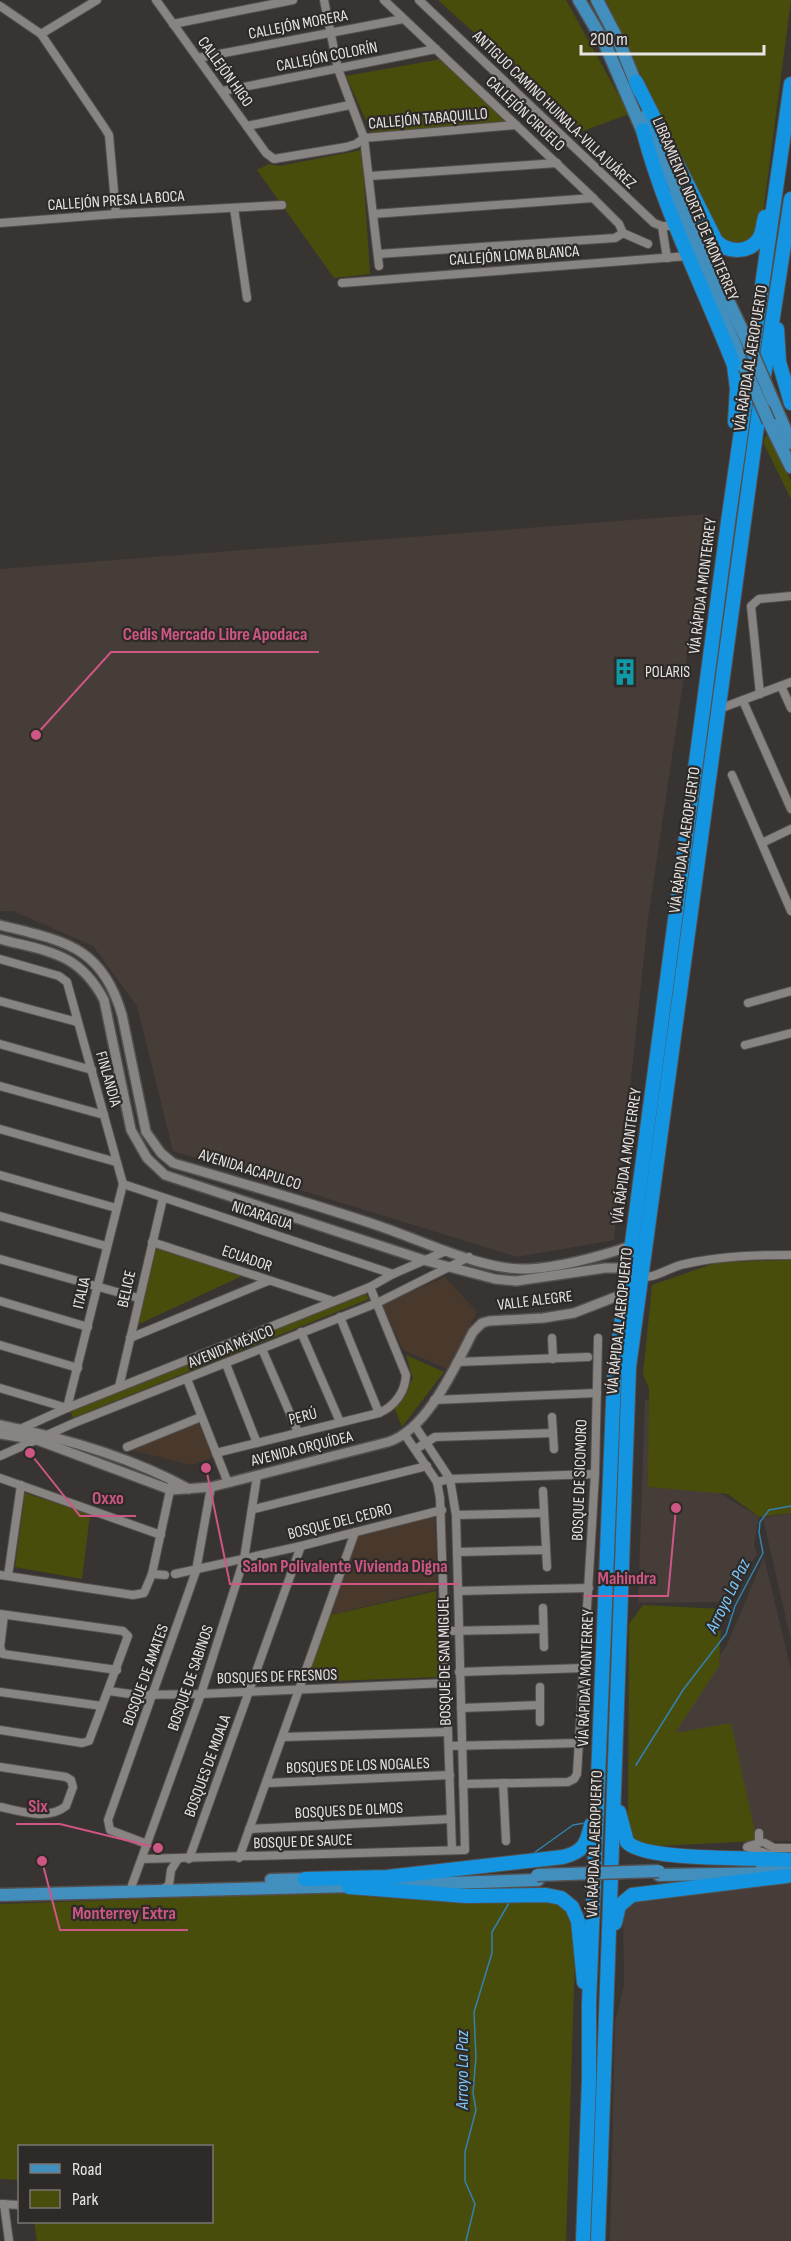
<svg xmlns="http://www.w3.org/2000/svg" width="791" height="2241" font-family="'Sofia Sans Condensed',sans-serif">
  <rect width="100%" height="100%" fill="#383432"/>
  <!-- built -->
  <g fill="#463c38">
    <path d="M708,514L648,919L614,1240L517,1257L173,1151L137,1006L93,946L13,911H0V569Z"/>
    <path d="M645,1399L679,1412L719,1493L759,1517L754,1544L757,1554L725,1602L638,1603Z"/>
    <path d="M791,1513V1641L763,1518Z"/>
    <path d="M764,1557L791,1670V1841L643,1844L637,1778L727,1645Z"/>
    <path d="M791,1882V2241H610L615,2022L624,1985L623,1920L627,1908L637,1899Z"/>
  </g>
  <!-- education -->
  <g fill="#48392c">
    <path d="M445,1277L477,1312L447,1369L403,1350L382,1304Z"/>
    <path d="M198,1422L214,1457L191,1465L131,1450Z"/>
    <path d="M435,1515L437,1589L327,1616L357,1534Z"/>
  </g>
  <!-- green -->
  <g fill="#494d0c">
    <path d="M438,0H566L629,114L583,131Z"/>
    <path d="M606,0H791L762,221L760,231L746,245L723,242L710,225Z"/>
    <path d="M441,59L511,124L371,132L346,76Z"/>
    <path d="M362,150L370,274L334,278L257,170L269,164L279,166Z"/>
    <path d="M769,433L791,481V499L764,444V439Z"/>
    <path d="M155,1246L244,1275L135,1326Z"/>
    <path d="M791,1260V1513L759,1517L728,1494L648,1487L649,1388L643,1375L652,1285L718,1262Z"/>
    <path d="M364,1290L369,1299L73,1418L70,1411Z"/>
    <path d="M406,1355L444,1372L402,1427L394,1407L413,1379Z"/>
    <path d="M25,1493L90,1514L82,1579L15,1567Z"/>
    <path d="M436,1591L440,1677L304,1682L327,1616Z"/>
    <path d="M643,1605L722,1609L719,1666L675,1733L731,1723L757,1841L639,1847L628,1826L629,1624Z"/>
    <path d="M345,1892L406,1899L548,1901L568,1908L576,1923L566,2241H37L34,2222H212V2146H20L19,2180L0,2179V1904Z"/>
  </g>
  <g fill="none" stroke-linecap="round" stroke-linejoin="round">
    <!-- stream -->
    <g stroke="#3481af" stroke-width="1.5">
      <path d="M636,1765L683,1690L726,1634L735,1606L763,1553L759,1532L760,1522L769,1510L791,1506"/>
      <path d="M531,1855L573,1825L585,1823"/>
      <path d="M466,2241L475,2204L465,2181V2152L476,2110L473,2093L476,2057L474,2012L492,1953V1932L509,1903"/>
    </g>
    <defs>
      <g id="minor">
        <path d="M156,0L266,153L274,159L346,147L356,144L364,138L516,125"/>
        <path d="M324,0L338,69L364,138L379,266"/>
        <path d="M384,0L593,198L619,224L623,233L648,244"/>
        <path d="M419,0L654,223L662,226H675"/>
        <path d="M0,6L41,34L104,127L109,135L116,214"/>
        <path d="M173,24L293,0"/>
        <path d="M41,34L97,0"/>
        <path d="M198,58L403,19"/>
        <path d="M223,91L436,49"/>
        <path d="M247,126L350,105"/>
        <path d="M370,176L557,163"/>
        <path d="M234,208L247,298"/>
        <path d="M373,214L593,198"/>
        <path d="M0,223L116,214L282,205"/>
        <path d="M662,226L667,258"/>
        <path d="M378,254L615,238L623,233"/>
        <path d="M342,283L688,256"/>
        <path d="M781,686L791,708"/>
        <path d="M760,694L751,606L759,599L791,596"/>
        <path d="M743,701L791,809"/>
        <path d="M719,709L791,682"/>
        <path d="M732,775L791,911"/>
        <path d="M762,843L791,829"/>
        <path d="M0,959L59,976L67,982L123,1184"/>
        <path d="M0,1001L77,1022"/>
        <path d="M748,1003L791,991"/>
        <path d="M0,1044L92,1070"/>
        <path d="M745,1045L791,1033"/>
        <path d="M0,1086L104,1115"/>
        <path d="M0,1129L116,1162"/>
        <path d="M0,1175L116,1208"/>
        <path d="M123,1184L393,1274"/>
        <path d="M0,1216L106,1246"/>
        <path d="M152,1242L333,1301"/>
        <path d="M0,1259L138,1298"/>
        <path d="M641,1276C654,1280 671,1266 685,1264C720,1256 755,1255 791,1255"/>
        <path d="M0,1301L88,1327"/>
        <path d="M340,1317L379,1413"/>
        <path d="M301,1332L340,1422"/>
        <path d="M130,1338L268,1281"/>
        <path d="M552,1338L553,1359"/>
        <path d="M0,1345L78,1368"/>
        <path d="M262,1349L298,1432"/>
        <path d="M457,1362L588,1357"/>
        <path d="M226,1364L257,1443"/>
        <path d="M187,1379L228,1483"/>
        <path d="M119,1387L163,1198"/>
        <path d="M0,1388L67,1408"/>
        <path d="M434,1400L597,1393"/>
        <path d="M67,1408L123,1184"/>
        <path d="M552,1417L554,1449"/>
        <path d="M18,1430L67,1408L370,1287L393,1274L446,1251"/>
        <path d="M405,1435L437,1482L440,1498L452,1850"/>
        <path d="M127,1447L201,1417"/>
        <path d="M416,1449L435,1437L553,1433"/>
        <path d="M216,1453L379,1413C395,1406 405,1392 406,1375L370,1287"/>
        <path d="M0,1456L74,1423L377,1303L469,1257"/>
        <path d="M0,1478L161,1535"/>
        <path d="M437,1482L450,1479L595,1474"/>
        <path d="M543,1491L547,1567"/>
        <path d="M254,1509L427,1466"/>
        <path d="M456,1515L543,1513"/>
        <path d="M457,1552L545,1550"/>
        <path d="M152,1574L165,1575"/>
        <path d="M175,1574L301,1546L442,1510"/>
        <path d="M0,1575L133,1595L144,1593L152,1574L171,1486"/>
        <path d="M8,1576L21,1485"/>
        <path d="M458,1591L589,1588"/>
        <path d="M543,1608L544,1647"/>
        <path d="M0,1614L123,1631L128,1636L89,1741L82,1743L0,1730"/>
        <path d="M4,1615L0,1647L3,1654L117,1670"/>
        <path d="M445,1631L543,1629"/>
        <path d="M459,1672L584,1668"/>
        <path d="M540,1687V1722"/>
        <path d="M109,1691L137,1695L201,1694L446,1683"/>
        <path d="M0,1692L102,1706"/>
        <path d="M461,1708L540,1705"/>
        <path d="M283,1737L448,1732"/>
        <path d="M449,1746L579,1743"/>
        <path d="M0,1767L66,1777L71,1780L73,1787L66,1806C48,1821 20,1811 0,1807"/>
        <path d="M267,1783L450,1775"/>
        <path d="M503,1783L506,1841"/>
        <path d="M463,1784L568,1782L574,1779L577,1774L595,1474L598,1338"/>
        <path d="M249,1829L451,1819"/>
        <path d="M765,1843L774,1848H791"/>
        <path d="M147,1844L110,1830L108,1820L196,1571L211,1487"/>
        <path d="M749,1846L759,1843V1833"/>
        <path d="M747,1847L774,1856"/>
        <path d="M239,1858L355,1532"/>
        <path d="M142,1859L465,1850L456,1515L450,1479L415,1426"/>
        <path d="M189,1859L301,1546"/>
        <path d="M132,1885L201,1694L244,1559L257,1476"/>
        <path d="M162,1890L169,1885L171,1870L178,1859"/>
        <path d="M0,2204L20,2205"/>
        <path d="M4,2204L9,2241"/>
      </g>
      <g id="tertiary">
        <path d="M0,925C63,941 102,945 122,1015L146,1132L161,1153L173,1163C242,1183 311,1203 379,1226C421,1240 483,1271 528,1269C562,1267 598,1257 631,1246"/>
        <path d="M0,939C48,952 79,952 104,1000L131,1130L147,1158L165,1175L427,1261L495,1279L516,1281L605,1268H627"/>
        <path d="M0,1425C64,1438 131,1457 189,1489"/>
        <path d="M0,1434L37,1440L171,1490L211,1487L388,1442C427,1430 455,1367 473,1332L482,1323L489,1321L543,1318L574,1313L623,1294"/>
      </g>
      <g id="primary">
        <path d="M579,0L605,44L646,139"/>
        <path d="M597,0L620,44L639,91"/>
        <path d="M647,114L663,162L749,345"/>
        <path d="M671,196L745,368"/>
        <path d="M773,401L791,443"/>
        <path d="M769,422L791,467"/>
        <path d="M762,1868L791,1867"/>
        <path d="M659,1875L772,1873"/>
        <path d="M271,1880L314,1879"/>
        <path d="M389,1885L538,1880"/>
        <path d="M0,1895L357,1886"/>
      </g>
      <g id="motorway">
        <path d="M636,82L716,241C729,254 751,253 760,237C763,231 763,223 765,217"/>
        <path d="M643,130C664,211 703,286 734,365L737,389L735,422"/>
        <path d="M777,329L779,362L791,403"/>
        <path d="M619,1812L627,1842C645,1862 760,1857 791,1860"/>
        <path d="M305,1879L387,1877L563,1857C583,1852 587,1844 591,1825"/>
        <path d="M349,1887L466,1896L546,1895L561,1898L572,1907L578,1921L584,1982"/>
        <path d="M615,1923L619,1906L632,1895L787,1876"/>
        <path d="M583,2241L589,2081V2004L614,1378L728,522L791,84"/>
        <path d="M598,2241L629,1367L763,382L791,199"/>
      </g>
    </defs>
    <!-- minor casing -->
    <use href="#minor" stroke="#53504f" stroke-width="10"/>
    <!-- tertiary casing -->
    <use href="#tertiary" stroke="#53504f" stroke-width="12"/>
    <!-- primary casing -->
    <use href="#primary" stroke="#53504f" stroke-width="15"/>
    <!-- motorway casing -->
    <use href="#motorway" stroke="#53504f" stroke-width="16"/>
    <!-- minor -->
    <use href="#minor" stroke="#888482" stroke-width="8"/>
    <!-- tertiary -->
    <use href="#tertiary" stroke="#888482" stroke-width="9"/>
    <!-- primary -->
    <use href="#primary" stroke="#428ebc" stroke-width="12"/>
    <!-- motorway -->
    <use href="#motorway" stroke="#1495e2" stroke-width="14"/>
    <defs>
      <g id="primary-bridge">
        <path d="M749,345L773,401"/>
        <path d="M745,368L769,422"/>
        <path d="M537,1875L659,1871"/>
      </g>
    </defs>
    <!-- primary-bridge casing -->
    <use href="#primary-bridge" stroke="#53504f" stroke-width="15" stroke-linecap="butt"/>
    <!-- primary-bridge -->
    <use href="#primary-bridge" stroke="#428ebc" stroke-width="12"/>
  </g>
  <!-- icons -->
  <defs>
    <symbol id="building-bare" viewBox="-9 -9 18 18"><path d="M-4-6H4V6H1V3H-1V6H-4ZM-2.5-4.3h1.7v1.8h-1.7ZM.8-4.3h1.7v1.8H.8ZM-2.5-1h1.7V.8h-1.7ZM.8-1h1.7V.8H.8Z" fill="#0f9aa8" stroke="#2e2a28" stroke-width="2.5" paint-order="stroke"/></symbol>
  </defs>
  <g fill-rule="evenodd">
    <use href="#building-bare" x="606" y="653" width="38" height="38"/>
  </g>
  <g text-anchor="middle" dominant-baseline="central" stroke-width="4.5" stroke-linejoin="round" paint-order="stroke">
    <!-- street labels -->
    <g font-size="16" fill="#e7e5e4" stroke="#2e2a28">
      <text transform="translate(298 25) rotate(-11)">CALLEJÓN MORERA</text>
      <text transform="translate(327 57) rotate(-11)">CALLEJÓN COLORÍN</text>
      <text transform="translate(225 72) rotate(54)">CALLEJÓN HIGO</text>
      <text transform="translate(554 110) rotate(44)">ANTIGUO CAMINO HUINALA-VILLA JUÁREZ</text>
      <text transform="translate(525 114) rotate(43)">CALLEJÓN CIRUELO</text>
      <text transform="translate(428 119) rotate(-5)">CALLEJÓN TABAQUILLO</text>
      <text transform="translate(116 201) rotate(-4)">CALLEJÓN PRESA LA BOCA</text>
      <text transform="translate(695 209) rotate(67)">LIBRAMIENTO NORTE DE MONTERREY</text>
      <text transform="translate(514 256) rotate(-4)">CALLEJÓN LOMA BLANCA</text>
      <text transform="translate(751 358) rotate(-81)">VÍA RÁPIDA AL AEROPUERTO</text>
      <text transform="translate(703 586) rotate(-83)">VÍA RÁPIDA A MONTERREY</text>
      <text transform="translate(685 840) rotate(-82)">VÍA RÁPIDA AL AEROPUERTO</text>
      <text transform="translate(108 1079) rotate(74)">FINLANDIA</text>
      <text transform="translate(627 1156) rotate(-82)">VÍA RÁPIDA A MONTERREY</text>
      <text transform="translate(250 1170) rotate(17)">AVENIDA ACAPULCO</text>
      <text transform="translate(262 1216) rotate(18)">NICARAGUA</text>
      <text transform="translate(247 1259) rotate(19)">ECUADOR</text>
      <text transform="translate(127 1289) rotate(-77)">BELICE</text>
      <text transform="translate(82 1293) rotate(-77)">ITALIA</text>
      <text transform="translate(535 1301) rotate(-7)">VALLE ALEGRE</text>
      <text transform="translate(620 1321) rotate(-84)">VÍA RÁPIDA AL AEROPUERTO</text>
      <text transform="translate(231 1347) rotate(-22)">AVENIDA MÉXICO</text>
      <text transform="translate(303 1417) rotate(-14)">PERÚ</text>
      <text transform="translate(302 1449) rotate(-14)">AVENIDA ORQUÍDEA</text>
      <text transform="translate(580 1480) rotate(-88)">BOSQUE DE SICOMORO</text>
      <text transform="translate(340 1522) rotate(-14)">BOSQUE DEL CEDRO</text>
      <text transform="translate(445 1661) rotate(-91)">BOSQUE DE SAN MIGUEL</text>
      <text transform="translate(146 1675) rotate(-70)">BOSQUE DE AMATES</text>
      <text transform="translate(277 1677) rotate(-2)">BOSQUES DE FRESNOS</text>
      <text transform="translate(191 1678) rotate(-71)">BOSQUE DE SABINOS</text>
      <text transform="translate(586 1678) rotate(-88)">VÍA RÁPIDA A MONTERREY</text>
      <text transform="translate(208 1766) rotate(-70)">BOSQUES DE MOALA</text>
      <text transform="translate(358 1766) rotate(-2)">BOSQUES DE LOS NOGALES</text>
      <text transform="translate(349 1811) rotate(-3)">BOSQUES DE OLMOS</text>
      <text transform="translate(303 1842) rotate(-2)">BOSQUE DE SAUCE</text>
      <text transform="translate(595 1844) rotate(-88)">VÍA RÁPIDA AL AEROPUERTO</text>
    </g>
    <!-- poi labels -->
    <g font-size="16" fill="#e7e5e4" stroke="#2e2a28" text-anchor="start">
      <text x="645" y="672">POLARIS</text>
    </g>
    <!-- water labels -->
    <g font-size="18" font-style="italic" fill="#7ccafd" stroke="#2e2a28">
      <text transform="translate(728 1596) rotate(-64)">Arroyo La Paz</text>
      <text transform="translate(462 2070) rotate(-90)">Arroyo La Paz</text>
    </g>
  </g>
  <!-- callouts -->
  <path fill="none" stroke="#cd5684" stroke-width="2" d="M36 735L111 652H319M30 1453L80 1516H136M206 1468L230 1584H459M676 1508L668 1596H585M158 1848L60 1824H16M42 1861L60 1930H188"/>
  <g fill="#cd5684" stroke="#2e2a28" stroke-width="2">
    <circle cx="36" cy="735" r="6"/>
    <circle cx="30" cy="1453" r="6"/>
    <circle cx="206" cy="1468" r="6"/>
    <circle cx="676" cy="1508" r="6"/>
    <circle cx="158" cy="1848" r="6"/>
    <circle cx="42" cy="1861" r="6"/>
  </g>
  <g font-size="18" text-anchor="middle" font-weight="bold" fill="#cd5684" stroke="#2e2a28" stroke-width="4.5" stroke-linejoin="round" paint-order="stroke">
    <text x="215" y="640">Cedis Mercado Libre Apodaca</text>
    <text x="108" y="1504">Oxxo</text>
    <text x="345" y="1572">Salon Polivalente Vivienda Digna</text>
    <text x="627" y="1584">Mahindra</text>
    <text x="38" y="1812">Six</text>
    <text x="124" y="1919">Monterrey Extra</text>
  </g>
  <!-- legend -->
  <rect x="18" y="2145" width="195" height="78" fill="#2e2a28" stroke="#787573" stroke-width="1.5"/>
  <rect x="30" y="2164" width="30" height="9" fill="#428ebc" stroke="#787573" stroke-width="1.5"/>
  <text x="72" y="2175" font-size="18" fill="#e7e5e4">Road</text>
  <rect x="30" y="2190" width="30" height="18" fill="#494d0c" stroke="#787573" stroke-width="1.5"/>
  <text x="72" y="2205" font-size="18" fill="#e7e5e4">Park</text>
  <!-- scale -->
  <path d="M581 45v9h183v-9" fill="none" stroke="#e7e5e4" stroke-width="3"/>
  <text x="590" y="45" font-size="18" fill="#e7e5e4" stroke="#2e2a28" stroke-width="4.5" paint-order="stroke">200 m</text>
</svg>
